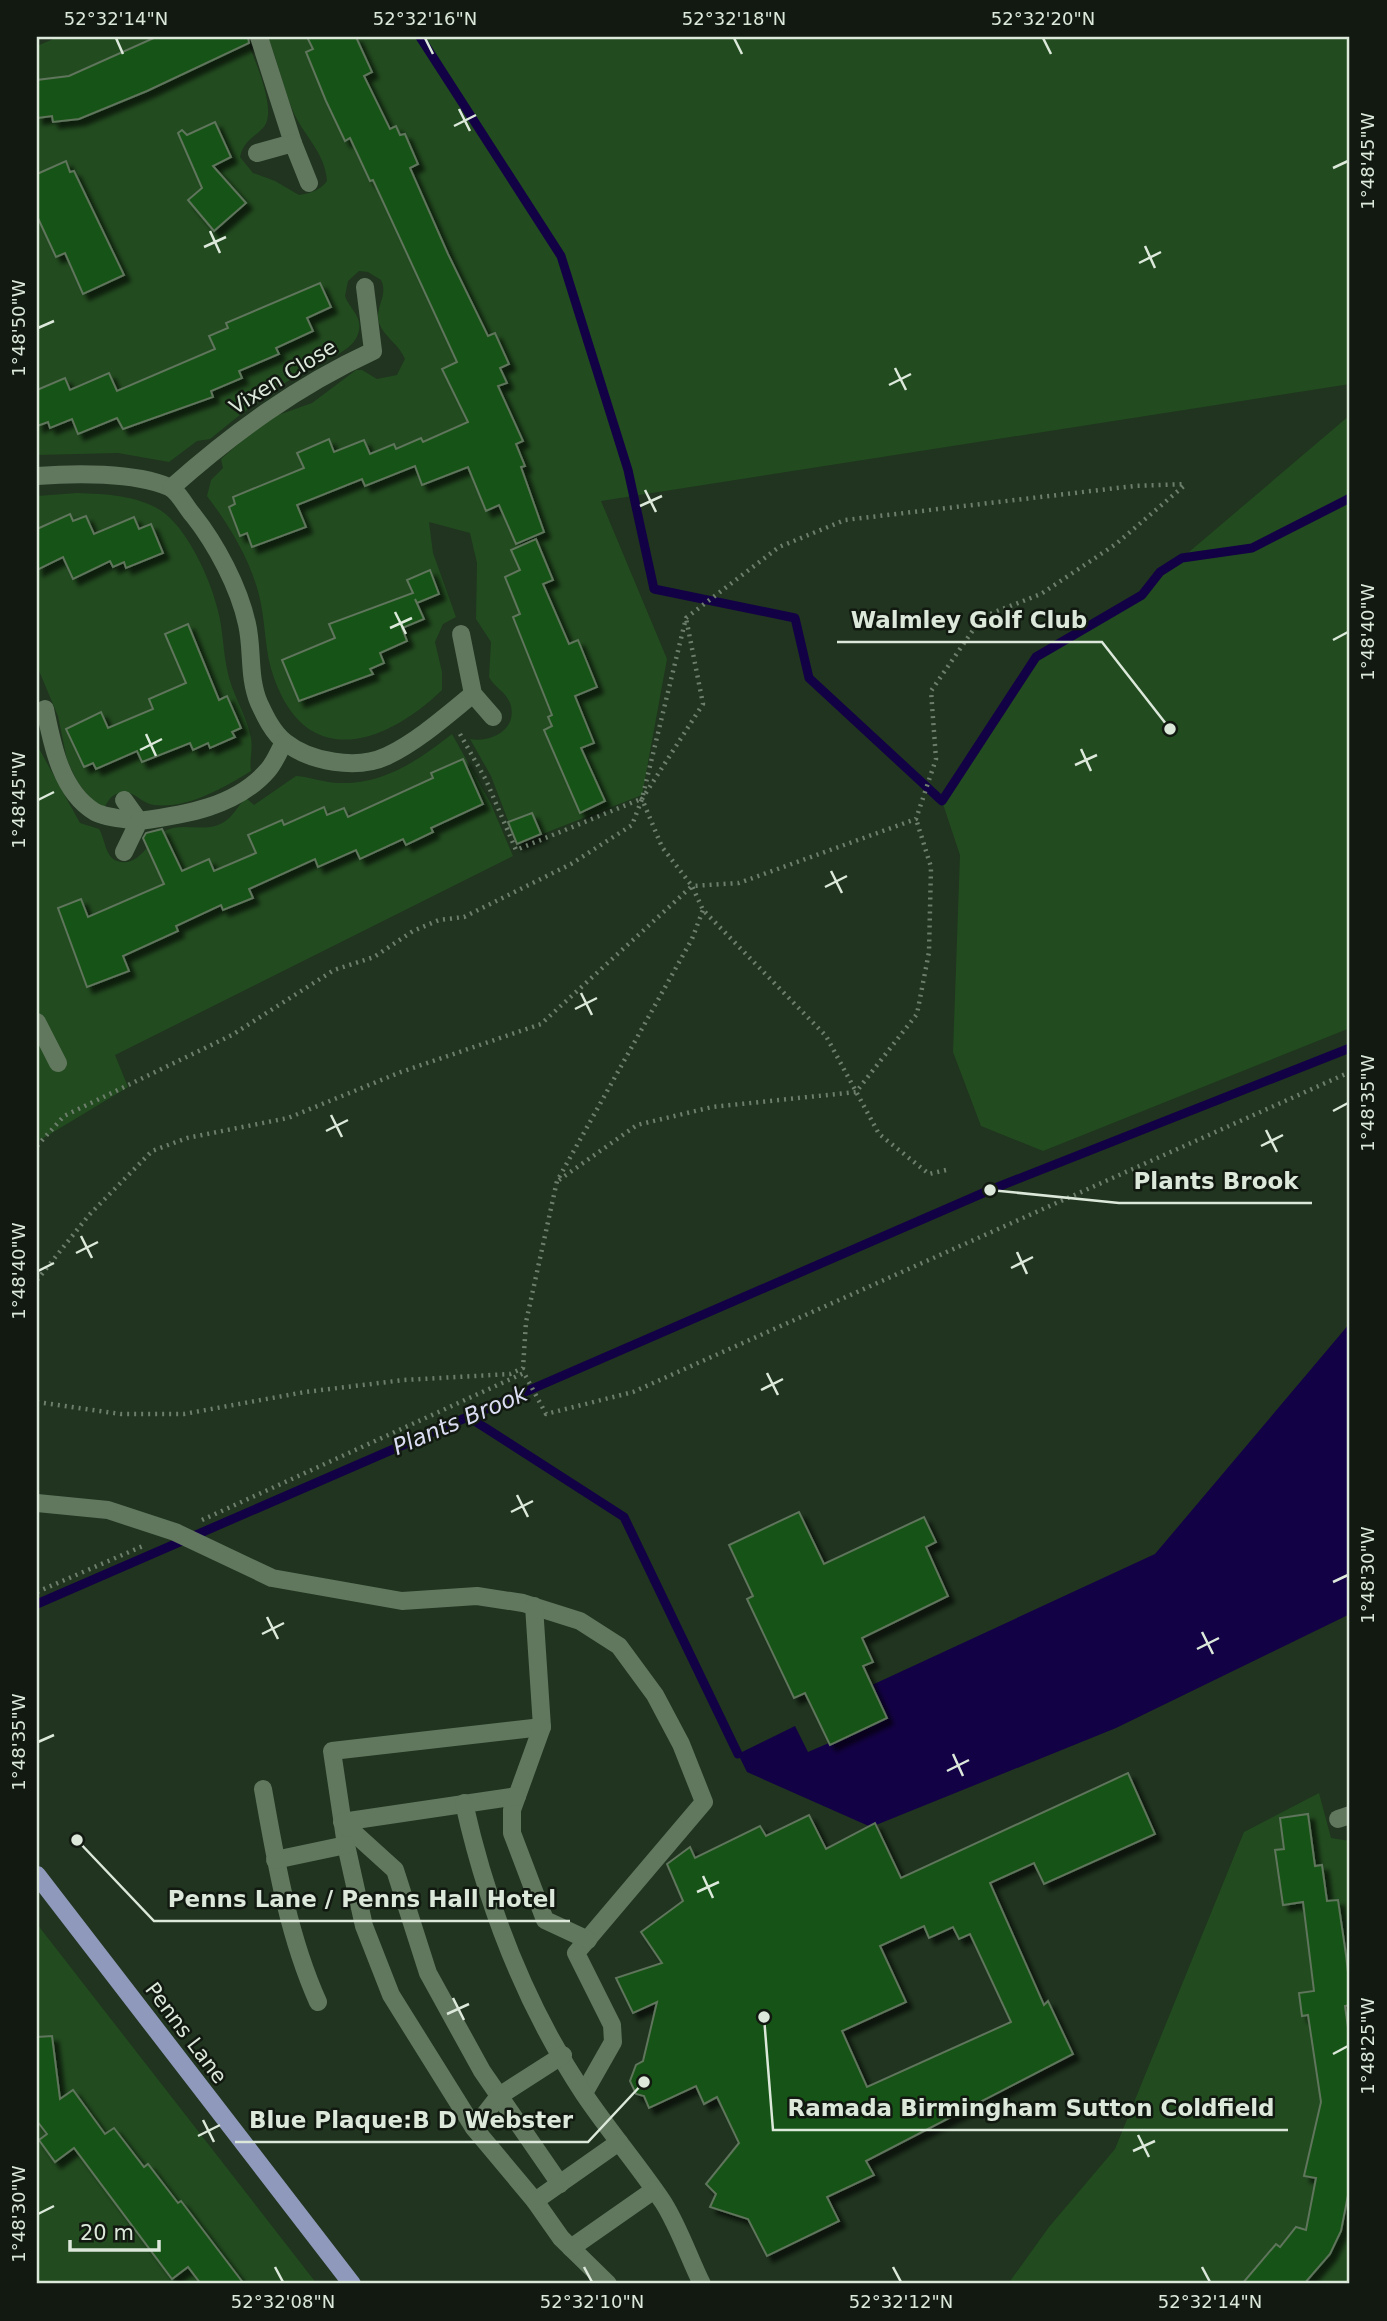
<svg xmlns="http://www.w3.org/2000/svg" width="1387" height="2321" font-family="'DejaVu Sans',sans-serif">
  <defs>
    <filter id="shadow"><feDropShadow dx="6" dy="6" stdDeviation="2" flood-color="#0009"/></filter>
  </defs>
  <rect width="100%" height="100%" fill="#20341f"/>
  <!-- green -->
  <g fill="#224b1f">
    <path d="M58,37H246C253,57 279,111 263,128C252,139 244,141 240,157L253,173L275,181L299,195C311,193 319,191 327,181C325,151 303,136 292,109C283,86 277,60 268,37H1350V384L601,501L667,659L642,795L517,844L491,776L470,739C491,743 519,729 510,703C506,692 494,687 489,677L491,642L476,619L477,563L470,533L429,522L433,553L456,617L443,624L435,642L442,672V690C385,745 307,771 274,678C264,651 266,622 259,595C250,559 229,525 207,496L211,480L223,468L221,459L267,419L312,403L356,370H362L377,379L397,375L405,359C399,344 384,337 379,323C374,307 389,296 381,280L368,272L359,271L348,281L345,296C350,310 364,317 358,334C353,349 334,356 320,363C280,383 244,411 210,439L197,441L169,462L118,453L37,455V46Z"/>
    <path d="M1350,415V1028L1043,1151L981,1126L953,1052L960,855L942,801L1036,657L1142,595L1160,572L1182,558Z"/>
    <path d="M77,493C104,494 136,495 160,510C187,527 211,580 218,611C223,629 223,650 227,669C231,692 245,712 250,734C254,747 249,758 251,771C223,788 188,809 154,805C140,803 134,789 119,793C111,795 108,801 104,808L94,803L78,783L67,760L58,716L37,666V496Z"/>
    <path d="M452,734L491,804L513,856L115,1055L128,1087L37,1142V745L80,823L99,829C105,838 105,857 117,861C139,869 149,839 165,831C183,821 205,834 224,822C234,816 238,805 246,798L254,805L296,776C311,777 325,783 339,783C383,785 419,760 452,734Z"/>
    <path d="M1319,1793L1331,1838L1350,1841V2284H1008L1049,2227L1115,2149L1244,1832Z"/>
    <path d="M37,1924L317,2284H37Z"/>
  </g>
  <!-- water -->
  <path fill="#130145" d="M1350,1323V1614L1116,1728L871,1827L747,1772L738,1754L795,1726L808,1752L887,1718L872,1685L1155,1554Z"/>
  <g fill="none" stroke-linecap="round" stroke-linejoin="round">
    <!-- stream -->
    <g stroke="#130145" stroke-width="9">
      <path d="M420,37L561,256L628,470L654,589L795,618L809,678L942,801L1036,657L1142,595L1160,572L1182,558L1252,548L1350,498"/>
      <path d="M470,1418L624,1517L738,1754"/>
      <path d="M37,1604L990,1190L1350,1048"/>
    </g>
  </g>
  <!-- building -->
  <g fill="#175313" stroke="#5e745c" stroke-width="2" fill-rule="evenodd" filter="url(#shadow)">
    <path d="M156,37H248L249,43L147,91L79,119L53,122L52,116L37,118V80L69,76Z"/>
    <path d="M307,37H356L372,72L364,76L390,129L396,126L400,135L405,134L418,164L410,168L448,254L488,336L495,333L509,364L500,368L507,383L498,386L523,441L516,444L525,466L521,467L544,532L516,544L499,505L486,511L468,467L422,485L415,466L365,486L362,479L297,505L306,527L252,547L247,533L240,536L229,507L235,504L233,497L304,468L297,453L329,439L334,452L364,440L370,454L394,444L396,449L421,438L423,442L468,422L442,369L457,362L373,180L370,181L350,138L345,141L326,101L306,52L313,49Z"/>
    <path d="M215,122L231,157L213,166L246,203L214,231L188,200L202,188L178,133L182,130L187,135Z"/>
    <path d="M66,161L70,172L74,171L124,275L83,294L65,253L56,257L37,216V174Z"/>
    <path d="M320,283L331,307L307,318L313,331L276,348L279,354L239,371L242,378L211,391L213,397L123,429L117,418L78,434L72,419L50,428L48,422L37,426V390L65,378L70,390L109,373L117,391L215,349L209,336L228,328L226,323Z"/>
    <path d="M70,514L73,521L86,516L94,534L134,517L139,529L151,524L163,553L126,568L124,562L113,567L110,561L73,579L63,557L37,570V529Z"/>
    <path d="M536,539L553,580L543,584L569,644L578,640L597,687L575,696L594,743L581,748L605,801L580,813L544,730L552,726L548,717L552,715L513,617L520,614L505,577L520,570L511,550Z"/>
    <path d="M430,570L439,594L417,603L415,599L424,619L402,628L407,641L380,653L384,663L370,669L373,674L299,701L282,660L335,638L329,624L413,593L407,580Z"/>
    <path d="M188,624L219,700L227,696L241,728L232,732L235,737L210,748L208,743L193,750L190,743L142,762L137,751L96,769L93,763L84,767L66,729L101,712L108,728L153,709L149,699L186,683L165,634Z"/>
    <path d="M463,759L483,804L431,828L433,832L406,845L403,839L360,859L356,850L318,867L315,859L249,889L253,898L223,910L221,905L176,926L178,931L123,956L129,971L87,987L58,908L81,899L88,917L164,884L143,838L146,833L162,829L182,871L209,859L214,871L256,853L248,835L282,820L284,825L324,807L327,815L344,808L348,817L433,778L431,773Z"/>
    <path d="M532,813L541,834L517,844L508,822Z"/>
    <path d="M799,1512L824,1564L924,1517L936,1542L926,1547L948,1596L862,1638L873,1662L863,1666L887,1718L830,1745L805,1693L794,1698L747,1599L753,1596L729,1545Z"/>
    <path d="M1128,1773L1155,1834L1044,1884L1034,1863L990,1883L1044,2005L1048,2001L1073,2054L866,2161L874,2175L827,2197L839,2221L767,2256L748,2219L710,2207L716,2194L706,2184L739,2143L717,2097L704,2104L696,2086L649,2108L644,2096L636,2094L630,2081L636,2065L643,2061L657,2002L633,2013L616,1978L662,1963L641,1932L683,1901L667,1864L690,1847L695,1858L760,1826L766,1836L809,1815L826,1849L875,1823L901,1878ZM924,1926L929,1938L953,1927L959,1939L970,1934L1011,2022L867,2087L842,2031L906,2002L880,1946Z"/>
    <path d="M1308,1814L1315,1866L1322,1865L1327,1901L1338,1900L1346,1955L1350,1990V2005L1345,2006L1350,2042V2185L1341,2231L1330,2254L1304,2284H1242L1276,2244L1280,2247L1296,2227L1306,2230L1316,2178L1304,2176L1321,2102L1308,2015L1302,2016L1299,1993L1314,1991L1303,1902L1283,1905L1275,1850L1284,1849L1280,1818Z"/>
    <path d="M52,2036L60,2099L73,2090L105,2134L114,2128L144,2167L148,2164L178,2203L181,2201L244,2284H201L188,2267L172,2279L74,2148L55,2162L39,2140L47,2134L37,2121V2037Z"/>
  </g>
  <g fill="none" stroke-linecap="round" stroke-linejoin="round">
    <!-- path -->
    <g stroke="#6d7e6c" stroke-width="4.5" stroke-dasharray="2 5" stroke-linecap="butt">
      <path d="M460,734L486,780L516,850L641,799"/>
      <path d="M37,1146L64,1116L232,1035L334,970L374,957L413,931L439,920L464,917L571,864L632,825L642,799L686,618L779,547L845,520L1134,486L1186,484"/>
      <path d="M946,1170L929,1174L879,1134L826,1036L703,910L692,886L739,883L916,819L936,759L931,691L982,617L1041,594L1116,544L1185,485"/>
      <path d="M559,1180L637,1125L712,1107L856,1092L917,1014L929,952L931,867L916,819"/>
      <path d="M37,1280L89,1215L152,1151L187,1138L288,1118L401,1072L541,1024L692,886L662,847L642,799L703,704L686,618"/>
      <path d="M37,1402L121,1414H184L305,1392L404,1380L510,1374L523,1368L526,1322L557,1181L692,939L703,910"/>
      <path d="M202,1520L524,1373L546,1414L633,1392L1350,1072"/>
      <path d="M37,1592L143,1546"/>
    </g>
    <!-- minor -->
    <g stroke="#61775e" stroke-width="18">
      <path d="M259,37L293,143"/>
      <path d="M257,153L293,143L309,183"/>
      <path d="M37,476C74,473 134,472 169,487C178,491 186,507 193,515C216,544 239,587 247,624C253,650 248,677 259,703C265,716 273,733 285,742C310,762 357,770 387,756C418,741 446,716 473,694"/>
      <path d="M171,488C233,433 297,386 373,351L365,287"/>
      <path d="M461,634L473,694L493,717"/>
      <path d="M45,709C52,744 61,792 95,812C106,818 126,819 139,821"/>
      <path d="M124,800L139,821"/>
      <path d="M124,852L139,821C184,815 236,807 268,770C275,762 279,751 284,742"/>
      <path d="M37,1022L58,1063"/>
      <path d="M37,1503L108,1510L175,1532L272,1578L402,1601L477,1596L523,1603L580,1621L619,1646L655,1695L681,1744L704,1802L576,1953L612,2025L613,2042L584,2093"/>
      <path d="M534,1606L542,1727L332,1751L346,1845L364,1926L391,1995L474,2128L535,2201L561,2238L608,2284"/>
      <path d="M542,1727L512,1810V1833L545,1920L588,1940"/>
      <path d="M263,1789C276,1862 288,1935 318,2002"/>
      <path d="M517,1796L342,1822L395,1870L428,1973L482,2071L560,2184"/>
      <path d="M464,1803C487,1906 526,2006 584,2094C609,2131 638,2165 663,2202C679,2227 689,2258 702,2284"/>
      <path d="M1338,1819L1350,1815"/>
      <path d="M275,1860L346,1845"/>
      <path d="M474,2128L499,2096L563,2055"/>
      <path d="M535,2201L619,2142"/>
      <path d="M571,2248L654,2190"/>
    </g>
    <!-- major -->
    <path stroke="#8e99bc" stroke-width="18" d="M37,1875L352,2284"/>
  </g>
  <!-- ticks -->
  <path fill="none" stroke="#dbe8da" stroke-width="2.5" d="M116,38L123,54M425,38L433,54M734,38L742,54M1043,38L1051,54M459,109L470,131M454,126L476,115M1333,168L1348,161M210,231L220,253M1145,246L1155,268M204,247L226,237M1139,263L1161,252M38,328L54,321M895,368L906,390M889,385L911,374M645,490L656,512M640,506L662,496M395,612L406,634M390,628L412,618M1333,640L1348,632M146,734L156,756M1081,749L1091,771M140,750L162,739M1075,765L1097,755M38,800L54,792M831,871L842,893M825,887L847,876M581,993L592,1015M575,1009L597,998M1333,1111L1348,1103M331,1115L342,1137M1266,1130L1277,1152M326,1131L348,1120M1261,1146L1283,1135M81,1236L92,1258M1017,1252L1027,1274M76,1253L98,1242M1011,1268L1033,1257M38,1271L54,1263M767,1373L778,1395M761,1390L783,1379M517,1495L528,1517M511,1512L533,1501M1333,1582L1348,1575M267,1617L278,1639M1202,1632L1213,1654M262,1634L284,1623M1197,1649L1219,1638M38,1742L54,1735M953,1754L963,1776M947,1771L969,1760M703,1876L713,1898M697,1892L719,1882M453,1998L464,2020M447,2014L469,2004M1333,2054L1348,2046M203,2120L214,2142M1138,2135L1149,2157M198,2136L220,2125M1133,2151L1155,2141M38,2214L54,2206M275,2267L283,2282M584,2267L592,2282M893,2267L901,2282M1202,2267L1210,2282"/>
  <g text-anchor="middle" dominant-baseline="central" stroke-width="5" stroke-linejoin="round" paint-order="stroke">
    <!-- street labels -->
    <g font-size="21" fill="#dbe8da" stroke="#111910">
      <text transform="translate(283 377) rotate(-32)">Vixen Close</text>
      <text transform="translate(186 2033) rotate(53)">Penns Lane</text>
    </g>
    <!-- water labels -->
    <g font-size="23" font-style="italic" fill="#dbddf2" stroke="#111910">
      <text transform="translate(460 1420) rotate(-23)">Plants Brook</text>
    </g>
  </g>
  <!-- callouts -->
  <path fill="none" stroke="#dbe8da" stroke-width="2.5" d="M1170 729L1102 642H837M990 1190L1119 1203H1312M77 1840L154 1921H570M764 2017L773 2130H1288M644 2082L588 2142H235"/>
  <g fill="#dbe8da" stroke="#111910" stroke-width="2.5">
    <circle cx="1170" cy="729" r="7"/>
    <circle cx="990" cy="1190" r="7"/>
    <circle cx="77" cy="1840" r="7"/>
    <circle cx="764" cy="2017" r="7"/>
    <circle cx="644" cy="2082" r="7"/>
  </g>
  <g font-size="23" text-anchor="middle" font-weight="bold" fill="#dbe8da" stroke="#111910" stroke-width="5" stroke-linejoin="round" paint-order="stroke">
    <text x="969" y="628">Walmley Golf Club</text>
    <text x="1216" y="1189">Plants Brook</text>
    <text x="362" y="1907">Penns Lane / Penns Hall Hotel</text>
    <text x="1031" y="2116">Ramada Birmingham Sutton Coldfield</text>
    <text x="411" y="2128">Blue Plaque:B D Webster</text>
  </g>
  <!-- border -->
  <rect width="1387" height="2321" fill="none" stroke="#111910" stroke-width="77"/>
  <!-- scale -->
  <path d="M70 2240v10h89v-10" fill="none" stroke="#dbe8da" stroke-width="3.5"/>
  <text x="80" y="2240" font-size="21" fill="#dbe8da" stroke="#111910" stroke-width="5" paint-order="stroke">20 m</text>
  <rect x="38" y="38" width="1310" height="2244" fill="none" stroke="#dbe8da" stroke-width="2.5"/>
  <g font-size="18" text-anchor="middle" fill="#dbe8da">
    <text x="116" y="25">52°32'14"N</text>
    <text x="425" y="25">52°32'16"N</text>
    <text x="734" y="25">52°32'18"N</text>
    <text x="1043" y="25">52°32'20"N</text>
    <text transform="translate(1368 161) rotate(-90)" y="6">1°48'45"W</text>
    <text transform="translate(19 328) rotate(-90)" y="6">1°48'50"W</text>
    <text transform="translate(1368 632) rotate(-90)" y="6">1°48'40"W</text>
    <text transform="translate(19 800) rotate(-90)" y="6">1°48'45"W</text>
    <text transform="translate(1368 1103) rotate(-90)" y="6">1°48'35"W</text>
    <text transform="translate(19 1271) rotate(-90)" y="6">1°48'40"W</text>
    <text transform="translate(1368 1575) rotate(-90)" y="6">1°48'30"W</text>
    <text transform="translate(19 1742) rotate(-90)" y="6">1°48'35"W</text>
    <text transform="translate(1368 2046) rotate(-90)" y="6">1°48'25"W</text>
    <text transform="translate(19 2214) rotate(-90)" y="6">1°48'30"W</text>
    <text x="283" y="2308">52°32'08"N</text>
    <text x="592" y="2308">52°32'10"N</text>
    <text x="901" y="2308">52°32'12"N</text>
    <text x="1210" y="2308">52°32'14"N</text>
  </g>
</svg>
